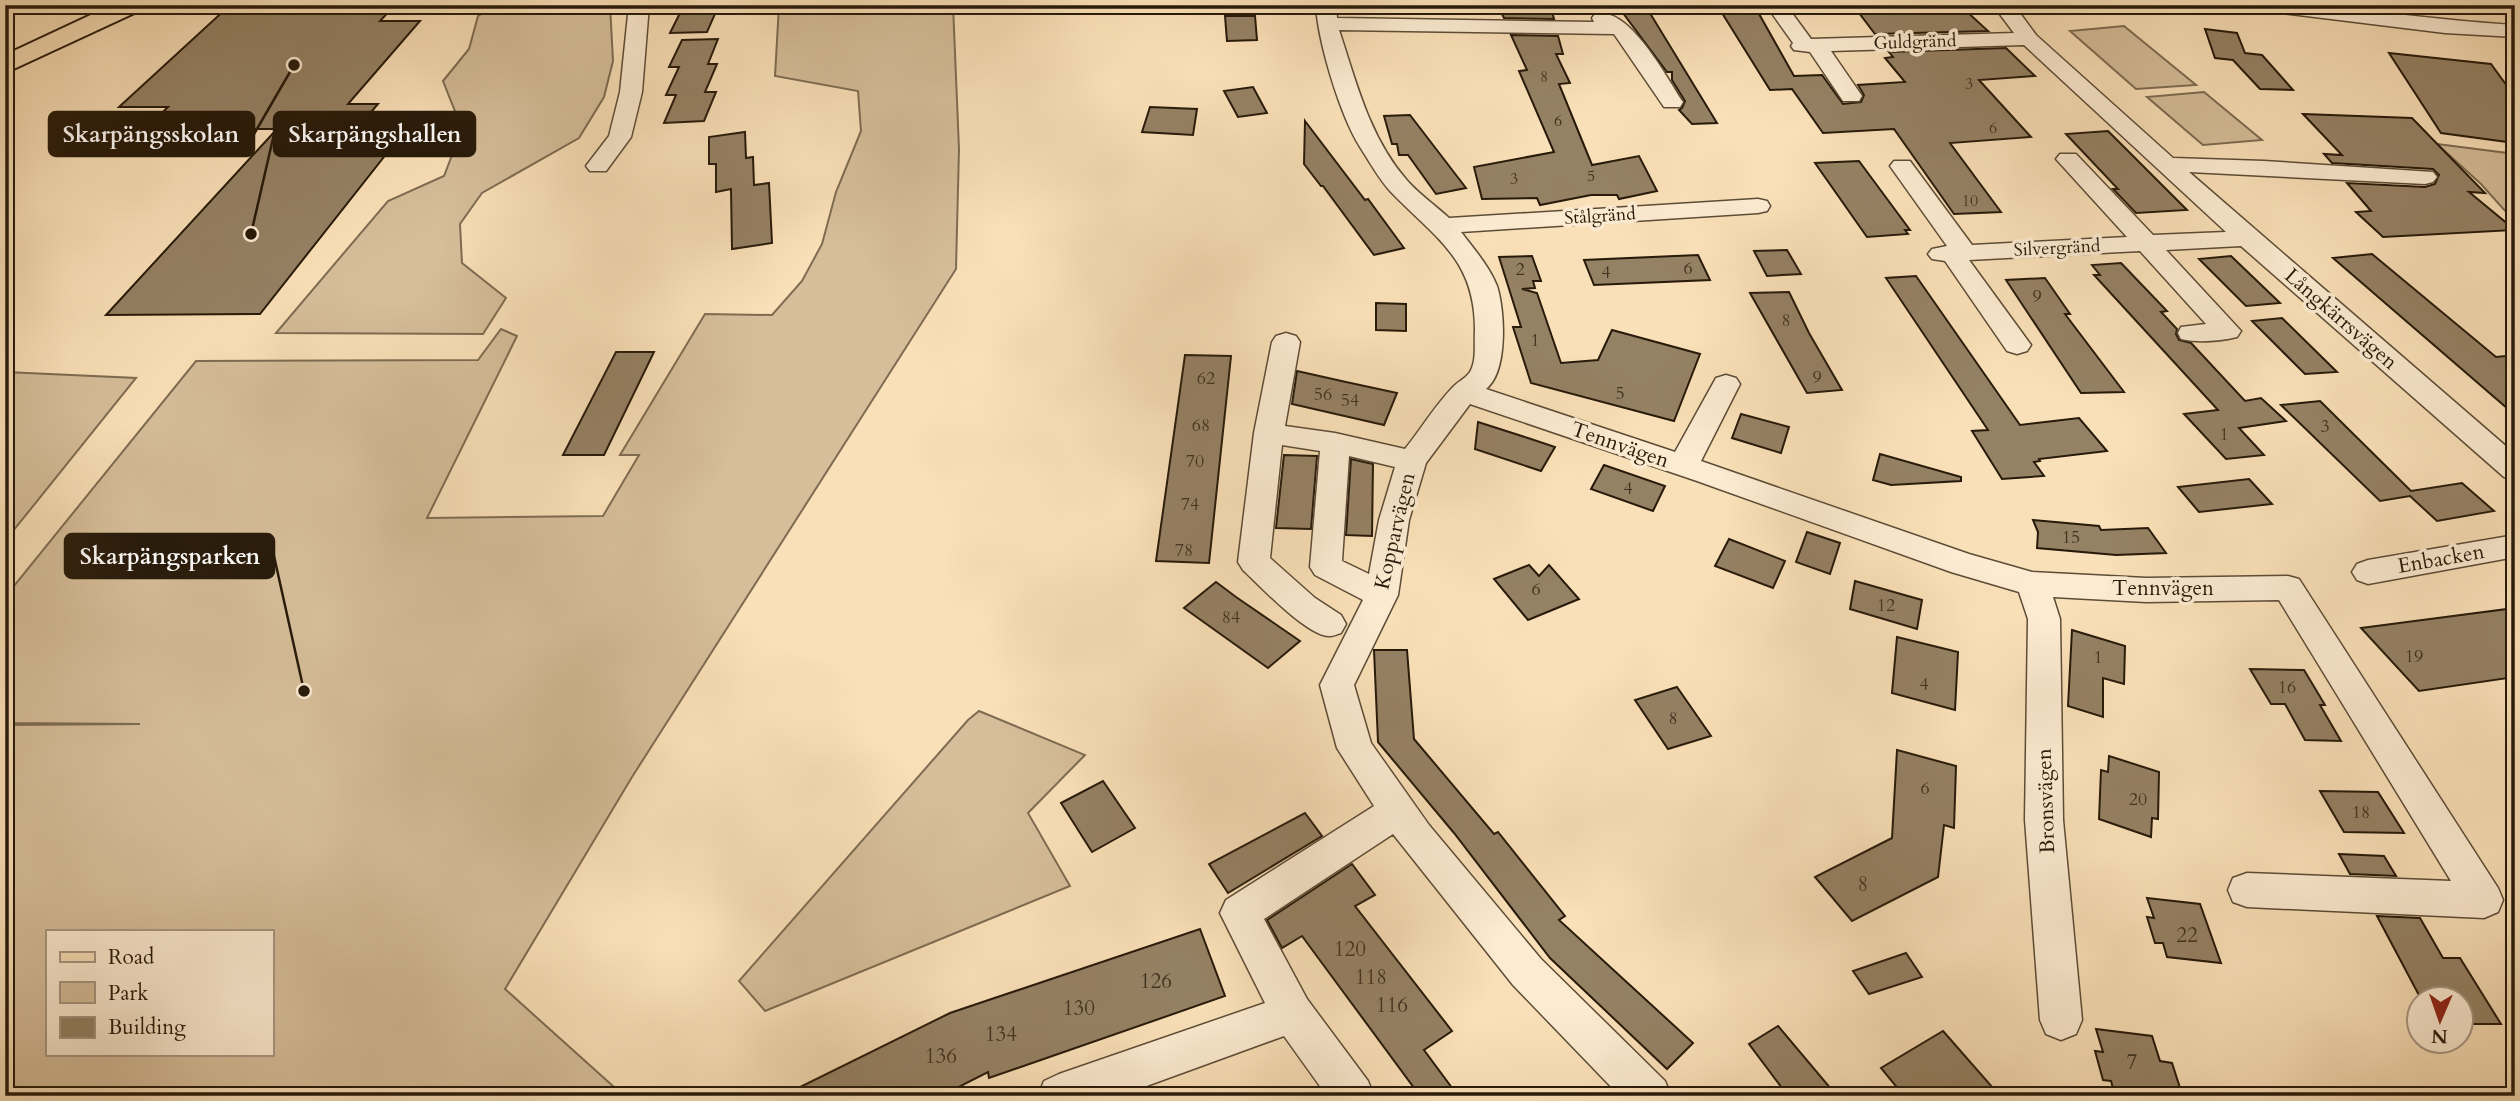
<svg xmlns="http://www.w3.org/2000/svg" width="2520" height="1101" font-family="Cardo,serif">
  <rect width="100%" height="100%" fill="#fae0b8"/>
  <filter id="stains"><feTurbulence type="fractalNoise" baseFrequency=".00286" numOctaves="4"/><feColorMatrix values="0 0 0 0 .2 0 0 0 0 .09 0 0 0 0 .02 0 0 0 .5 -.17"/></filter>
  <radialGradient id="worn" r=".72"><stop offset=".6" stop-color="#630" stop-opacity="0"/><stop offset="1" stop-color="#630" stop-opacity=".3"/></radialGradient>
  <!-- green -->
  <g fill="#d6be9a" stroke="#7e6c52" stroke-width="2" fill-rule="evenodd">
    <path d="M497,5H610L613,61L604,97L579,138L482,193L460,224L462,263L506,298L483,334L276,333L388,201L444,176L462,129L443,81L469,49L478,16Z"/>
    <path d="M779,5H953L959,149L956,269L632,777L505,989L624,1096H5V725L140,724L5,723V597L196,361L478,360L501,329L517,336L427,518L603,516L639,455H620L705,314L772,315L802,281L822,244L836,192L861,131L858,91L775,76ZM271,931V1054H47V931Z"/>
    <path d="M2124,26L2196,85L2136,89L2070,31Z"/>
    <path d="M2204,92L2262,140L2203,145L2147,97Z"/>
    <path d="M2437,144L2515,154V222L2481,184Z"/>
    <path d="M5,372L136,378L5,541Z"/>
    <path d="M979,711L1085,755L1028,813L1070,886L765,1011L739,981L968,720Z"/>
  </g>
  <!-- building -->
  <g fill="#958164" stroke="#271a0a" stroke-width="2">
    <path d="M395,5L380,21H420L348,104H378L336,153H387L260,314L106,315L277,129H145L168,107H119L229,6Z"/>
    <path d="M684,5L718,7L707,32L670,33Z"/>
    <path d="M1518,5H1550L1554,19L1504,18L1501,12H1519Z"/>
    <path d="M1636,5H1645L1717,123L1692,124L1679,110L1682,108L1685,101L1672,80V72H1667L1623,13Z"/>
    <path d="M1717,5H1754L1794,76L1822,75L1843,104L1861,102L1864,95L1858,85L1905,82L1885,58L1893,57L1889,52L2006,48L2035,76L1979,80L2031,137L1950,143L2001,212L1954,214L1894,129L1823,133L1792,89L1770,90Z"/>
    <path d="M1853,5H1906L1909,10L1964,9L1988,31L1875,34Z"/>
    <path d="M1225,16H1255L1257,40L1227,41Z"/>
    <path d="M2205,29L2237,33L2245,53L2262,55L2293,90L2260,89L2233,60L2215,58Z"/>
    <path d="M1511,35L1558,36L1563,54H1556L1570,83L1559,84L1592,165L1639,156L1657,191L1619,199L1617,195H1591L1540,205L1537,198L1482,199L1474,167L1554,152L1519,71L1527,70Z"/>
    <path d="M718,39L708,64H717L705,92H716L704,121L664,123L676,95H666L679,67H669L682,40Z"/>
    <path d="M2389,53L2491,64L2515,97V143L2441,133Z"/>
    <path d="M1253,87L1267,113L1238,117L1224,91Z"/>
    <path d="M1150,107L1197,109L1193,135L1142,132Z"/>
    <path d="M2303,114L2412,118L2485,193L2469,192L2515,230L2383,237L2356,212L2371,211L2347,183L2425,187L2435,184L2439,175L2433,169L2332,163L2324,154L2342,155Z"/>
    <path d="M1410,115L1466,188L1436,194L1408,155H1399L1397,144H1392L1384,116Z"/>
    <path d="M1305,121L1365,200L1368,199L1404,248L1374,255L1323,186H1321L1304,164Z"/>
    <path d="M2108,131L2187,210L2136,213L2113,189H2118L2066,134Z"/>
    <path d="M745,132L746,158L753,157L754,185L769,183L772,243L732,249L731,189L716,192V164H709V137Z"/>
    <path d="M1859,161L1910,230H1905L1908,234L1867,237L1815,163Z"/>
    <path d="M1787,250L1801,274L1767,276L1754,251Z"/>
    <path d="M2372,254L2496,357L2515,355V415L2333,258Z"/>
    <path d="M1698,255L1710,280L1594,285L1584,260Z"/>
    <path d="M1532,256L1541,281H1533L1535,288L1522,289L1537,293L1561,363L1598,360L1612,330L1700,354L1674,421L1531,383L1513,327H1521L1499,257Z"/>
    <path d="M2231,256L2280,303L2246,306L2199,259Z"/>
    <path d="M2121,263L2167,311L2161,312L2177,329L2176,334L2179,340L2191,343L2245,401L2261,398L2286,421L2239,428L2264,455L2226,459L2184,414L2218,410L2094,275H2100L2092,265Z"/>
    <path d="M1916,276L2020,425L2079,418L2107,451L2039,459L2040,461L2034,462L2044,476L2002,479L1972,431L1988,430L1886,278Z"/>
    <path d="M2045,278L2070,314H2065L2124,392L2081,393L2006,280Z"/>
    <path d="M1789,292L1809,333L1842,390L1807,393L1750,293Z"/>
    <path d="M1376,303L1406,304V331L1376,330Z"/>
    <path d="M2282,318L2337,372L2305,374L2252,321Z"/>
    <path d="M616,352H654L604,455H563Z"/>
    <path d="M1185,355L1231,356L1209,563L1156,561Z"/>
    <path d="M1297,371L1346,382L1397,393L1384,425L1292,404Z"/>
    <path d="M2320,401L2411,491L2462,483L2494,511L2437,521L2410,496L2380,501L2281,405Z"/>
    <path d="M1741,414L1789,427L1781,453L1732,438Z"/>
    <path d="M1478,422L1531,439L1555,447L1541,471L1475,449Z"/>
    <path d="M1880,454L1961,477V481L1891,485L1873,480Z"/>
    <path d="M1284,455L1317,456L1311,529L1276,528Z"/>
    <path d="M1351,459L1373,464L1372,536L1346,535Z"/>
    <path d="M1604,465L1665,486L1653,511L1591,489Z"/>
    <path d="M2249,479L2272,504L2199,512L2178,487Z"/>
    <path d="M2033,520L2099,526L2101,530L2148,528L2166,553L2116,555L2037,548L2038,532Z"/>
    <path d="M1807,532L1840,543L1830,574L1796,562Z"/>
    <path d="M1729,539L1785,561L1773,588L1715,566Z"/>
    <path d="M1529,565L1539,576L1549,565L1579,599L1528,620L1494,579Z"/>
    <path d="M1855,581L1922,600L1917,629L1850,609Z"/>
    <path d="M1216,582L1236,597L1300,641L1268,668L1184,608Z"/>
    <path d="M2515,608V677L2419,691L2361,628Z"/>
    <path d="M2072,630L2125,646L2124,684L2103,678V717L2068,706Z"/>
    <path d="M1897,637L1958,652L1955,710L1892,693Z"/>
    <path d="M1374,650H1407L1414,739L1494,834L1498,832L1565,916L1559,920L1693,1043L1667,1069L1550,958L1454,833L1378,742Z"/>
    <path d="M2250,669L2304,670L2325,705H2320L2341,741L2305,740L2285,704H2271Z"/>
    <path d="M1677,687L1711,736L1668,749L1635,700Z"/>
    <path d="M1897,750L1956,766L1954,828L1944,825L1938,877L1852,921L1815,877L1892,838Z"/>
    <path d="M2109,756L2159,772L2158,819L2152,818L2151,837L2099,819L2101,770L2108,772Z"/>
    <path d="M1103,781L1135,828L1092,852L1061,803Z"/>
    <path d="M2320,791L2378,792L2404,833L2344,832Z"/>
    <path d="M1305,813L1322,836L1228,893L1209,864Z"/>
    <path d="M2339,854L2384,856L2396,876L2350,874Z"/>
    <path d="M1352,864L1375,895L1355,906L1452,1031L1424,1050L1458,1096H1420L1302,936L1282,948L1267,920Z"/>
    <path d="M2147,898L2200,904L2221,963L2167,957L2163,943H2155L2147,917L2154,918Z"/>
    <path d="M2377,916L2420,918L2443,958H2460L2501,1024H2460V999H2421Z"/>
    <path d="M1200,929L1225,996L989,1078L988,1072L941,1096H782L950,1013Z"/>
    <path d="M1906,953L1922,977L1869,994L1853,971Z"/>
    <path d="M1778,1026L1837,1096H1788L1749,1044Z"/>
    <path d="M2096,1029L2152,1036L2160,1061L2172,1063L2181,1091L2169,1089L2171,1096H2115L2111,1081L2103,1080L2095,1051L2103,1052Z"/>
    <path d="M1943,1031L2000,1096H1904L1881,1068Z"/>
  </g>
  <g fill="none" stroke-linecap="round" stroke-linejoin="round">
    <defs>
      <g id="minor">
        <path d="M629,5H649L642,92L631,137L606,171H590L586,166L609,136L620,92Z"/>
        <path d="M1316,5H1336L1337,18L1594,22L1592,18L1595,14C1629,5 1666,77 1683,102L1680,107H1664L1614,34L1339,30C1356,81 1369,136 1405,178C1417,193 1435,205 1449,218L1758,199L1767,201L1770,206L1767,211L1758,213L1461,232C1474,249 1489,266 1497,286C1505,311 1508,372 1486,389L1675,452L1716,378L1726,375L1736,378L1740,384L1701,461L1969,554L2032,572L2146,578L2288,576L2299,579L2498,888L2503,900L2498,912L2484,918L2247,907L2233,902L2228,890L2233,878L2247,873L2451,881L2279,600L2146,602L2053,597L2060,619L2063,820L2082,1020L2076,1034L2061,1040L2046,1034L2040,1020L2025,820L2028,619L2019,592L1951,572L1697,481L1470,404L1426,463L1409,520L1398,595L1354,685L1371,743L1429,825L1541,959L1665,1081L1671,1096H1620L1513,985L1393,834L1264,919L1307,999L1368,1081L1374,1096H1327L1284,1036L1119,1096H1038L1044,1081L1059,1074L1265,1003L1220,913L1226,900L1374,806L1337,748L1320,685L1363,600L1315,575L1310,567L1320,451L1282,445L1270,558L1315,598L1341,615L1346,624L1341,633C1337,634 1334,636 1330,636C1309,638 1259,585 1243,570L1238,562L1254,433L1272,342L1276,336L1286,333L1296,336L1300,342L1285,426L1335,433L1405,449C1421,429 1436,404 1454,386C1459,381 1466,378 1470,372C1477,360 1474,344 1475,330C1475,258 1435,238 1390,191C1379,179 1369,161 1360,147C1340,115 1318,42 1316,5ZM1349,456L1395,467L1379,520L1369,574L1342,561Z"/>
        <path d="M1766,5H1786L1811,39L2014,33L1993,5H2014L2036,35L2173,158L2264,161L2433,172L2437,177L2433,182L2425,184L2189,172L2515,454V480L2504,477L2241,246L2166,250L2241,331L2237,337C2220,341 2199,343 2181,339L2178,333L2181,327L2206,324L2140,251L1969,260L2031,345L2027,351L2017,354L2007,351L1945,261L1932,259L1928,254L1932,249L1947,246L1890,166L1894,161H1910L1972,245L2127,237L2056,159L2060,154H2076L2153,235L2226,232L2024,45L1831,51L1862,96L1859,101H1843L1810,52L1794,50L1791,46L1793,43Z"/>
        <path d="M2255,5C2342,5 2428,20 2515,25V37L2445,33L2265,11Z"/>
        <path d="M2515,535V557L2368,584L2357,580L2352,572L2357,564L2368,560Z"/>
      </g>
      <path id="major" d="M112,5H144L141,10L5,73V55Z"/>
    </defs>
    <!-- minor casing -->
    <use href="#minor" stroke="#5c4c36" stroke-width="3"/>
    <!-- major casing -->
    <use href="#major" stroke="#271a0a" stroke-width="4"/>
    <!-- minor -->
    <use href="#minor" fill="#fcebd1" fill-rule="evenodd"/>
    <!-- major -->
    <use href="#major" fill="#fae0b8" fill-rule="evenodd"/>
  </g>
  <g text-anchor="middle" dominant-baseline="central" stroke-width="7" stroke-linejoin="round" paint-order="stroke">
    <!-- far-number labels -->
    <g font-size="16" fill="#423420">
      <text x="1544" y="77">8</text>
      <text x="1969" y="84">3</text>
      <text x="1558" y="121">6</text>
      <text x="1993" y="128">6</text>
      <text x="1591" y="176">5</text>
      <text x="1514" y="179">3</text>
      <text x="1970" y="201">10</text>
    </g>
    <!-- far-street labels -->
    <g font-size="18" fill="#271a0a" stroke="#fcebd1">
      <text transform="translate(1915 42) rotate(-2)">Guldgränd</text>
      <text transform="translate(1600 216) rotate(-4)">Stålgränd</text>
      <text transform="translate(2057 248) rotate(-3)">Silvergränd</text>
    </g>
    <!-- number labels -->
    <g font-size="18" fill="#423420">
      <text x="1688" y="268">6</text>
      <text x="1520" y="269">2</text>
      <text x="1606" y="272">4</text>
      <text x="2037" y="296">9</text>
      <text x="1786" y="320">8</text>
      <text x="1535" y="340">1</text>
      <text x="1817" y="377">9</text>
      <text x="1206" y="378">62</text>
      <text x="1620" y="393">5</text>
      <text x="1323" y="394">56</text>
      <text x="1350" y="400">54</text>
      <text x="1201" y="425">68</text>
      <text x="2325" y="426">3</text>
      <text x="2224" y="434">1</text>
      <text x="1195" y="461">70</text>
      <text x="1628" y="488">4</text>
      <text x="1190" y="504">74</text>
      <text x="2071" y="537">15</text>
      <text x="1184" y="550">78</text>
      <text x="1536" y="589">6</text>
      <text x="1886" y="605">12</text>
      <text x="1231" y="617">84</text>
      <text x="2414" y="656">19</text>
      <text x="2098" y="657">1</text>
      <text x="1924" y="684">4</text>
      <text x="2287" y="687">16</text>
      <text x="1673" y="718">8</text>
      <text x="1925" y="788">6</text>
      <text x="2138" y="799">20</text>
      <text x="2361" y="812">18</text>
    </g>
    <!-- street labels -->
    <g font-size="21" fill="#271a0a" stroke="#fcebd1">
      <text transform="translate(2341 319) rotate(41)">Långkärrsvägen</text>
      <text transform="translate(1620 445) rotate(19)">Tennvägen</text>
      <text transform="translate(1395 531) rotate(-77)">Kopparvägen</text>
      <text transform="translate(2441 559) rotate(-10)">Enbacken</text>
      <text x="2163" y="588">Tennvägen</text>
      <text transform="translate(2046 801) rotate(-92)">Bronsvägen</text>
    </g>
    <!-- near-number labels -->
    <g font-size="21" fill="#423420">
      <text x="1863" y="884">8</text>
      <text x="2187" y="935">22</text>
      <text x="1350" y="949">120</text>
      <text x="1371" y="977">118</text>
      <text x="1156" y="981">126</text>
      <text x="1392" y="1005">116</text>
      <text x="1079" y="1008">130</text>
      <text x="1001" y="1034">134</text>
      <text x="941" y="1056">136</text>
      <text x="2132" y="1062">7</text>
    </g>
  </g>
  <!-- callouts -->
  <path fill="none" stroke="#271a0a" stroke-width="2.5" d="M251 234L274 134M294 65L254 134M304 691L274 556"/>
  <g fill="#271a0a" stroke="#fcebd1" stroke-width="2.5">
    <circle cx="251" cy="234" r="7"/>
    <circle cx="294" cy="65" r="7"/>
    <circle cx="304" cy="691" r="7"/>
  </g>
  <g fill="#271a0a" stroke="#271a0a" stroke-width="2.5">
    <rect x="274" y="112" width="201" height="44" rx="7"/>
    <rect x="49" y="112" width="205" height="44" rx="7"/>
    <rect x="65" y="534" width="209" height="44" rx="7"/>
  </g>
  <g font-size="23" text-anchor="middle" font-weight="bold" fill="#fff">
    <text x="375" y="142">Skarpängshallen</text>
    <text x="151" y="142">Skarpängsskolan</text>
    <text x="170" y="564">Skarpängsparken</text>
  </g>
  <!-- margin -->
  <rect width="2520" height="1101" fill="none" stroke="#fae0b8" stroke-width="28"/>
  <rect x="7" y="7" width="2506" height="1087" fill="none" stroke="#271a0a" stroke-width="3.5"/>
  <rect x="14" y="14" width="2492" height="1073" fill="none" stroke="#271a0a" stroke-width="2"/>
  <!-- legend -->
  <rect x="46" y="930" width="228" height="126" fill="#fcebd1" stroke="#a79781" stroke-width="2"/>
  <rect x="60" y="952" width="35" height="10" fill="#fae0b8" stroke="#a79781" stroke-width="2"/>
  <text x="108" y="964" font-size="21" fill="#271a0a">Road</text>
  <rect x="60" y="982" width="35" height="21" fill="#d6be9a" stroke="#a79781" stroke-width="2"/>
  <text x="108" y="1000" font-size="21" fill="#271a0a">Park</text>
  <rect x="60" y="1017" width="35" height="21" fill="#958164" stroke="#a79781" stroke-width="2"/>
  <text x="108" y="1034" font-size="21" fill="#271a0a">Building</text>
  <!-- north arrow -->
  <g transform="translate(2440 1020) rotate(182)"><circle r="33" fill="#fcebd1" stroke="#a79781" stroke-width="2"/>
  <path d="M0-5L12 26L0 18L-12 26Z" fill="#8f2418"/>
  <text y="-10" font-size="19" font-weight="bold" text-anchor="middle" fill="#271a0a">N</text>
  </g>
  <rect width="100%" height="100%" filter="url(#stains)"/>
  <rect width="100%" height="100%" fill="url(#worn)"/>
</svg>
